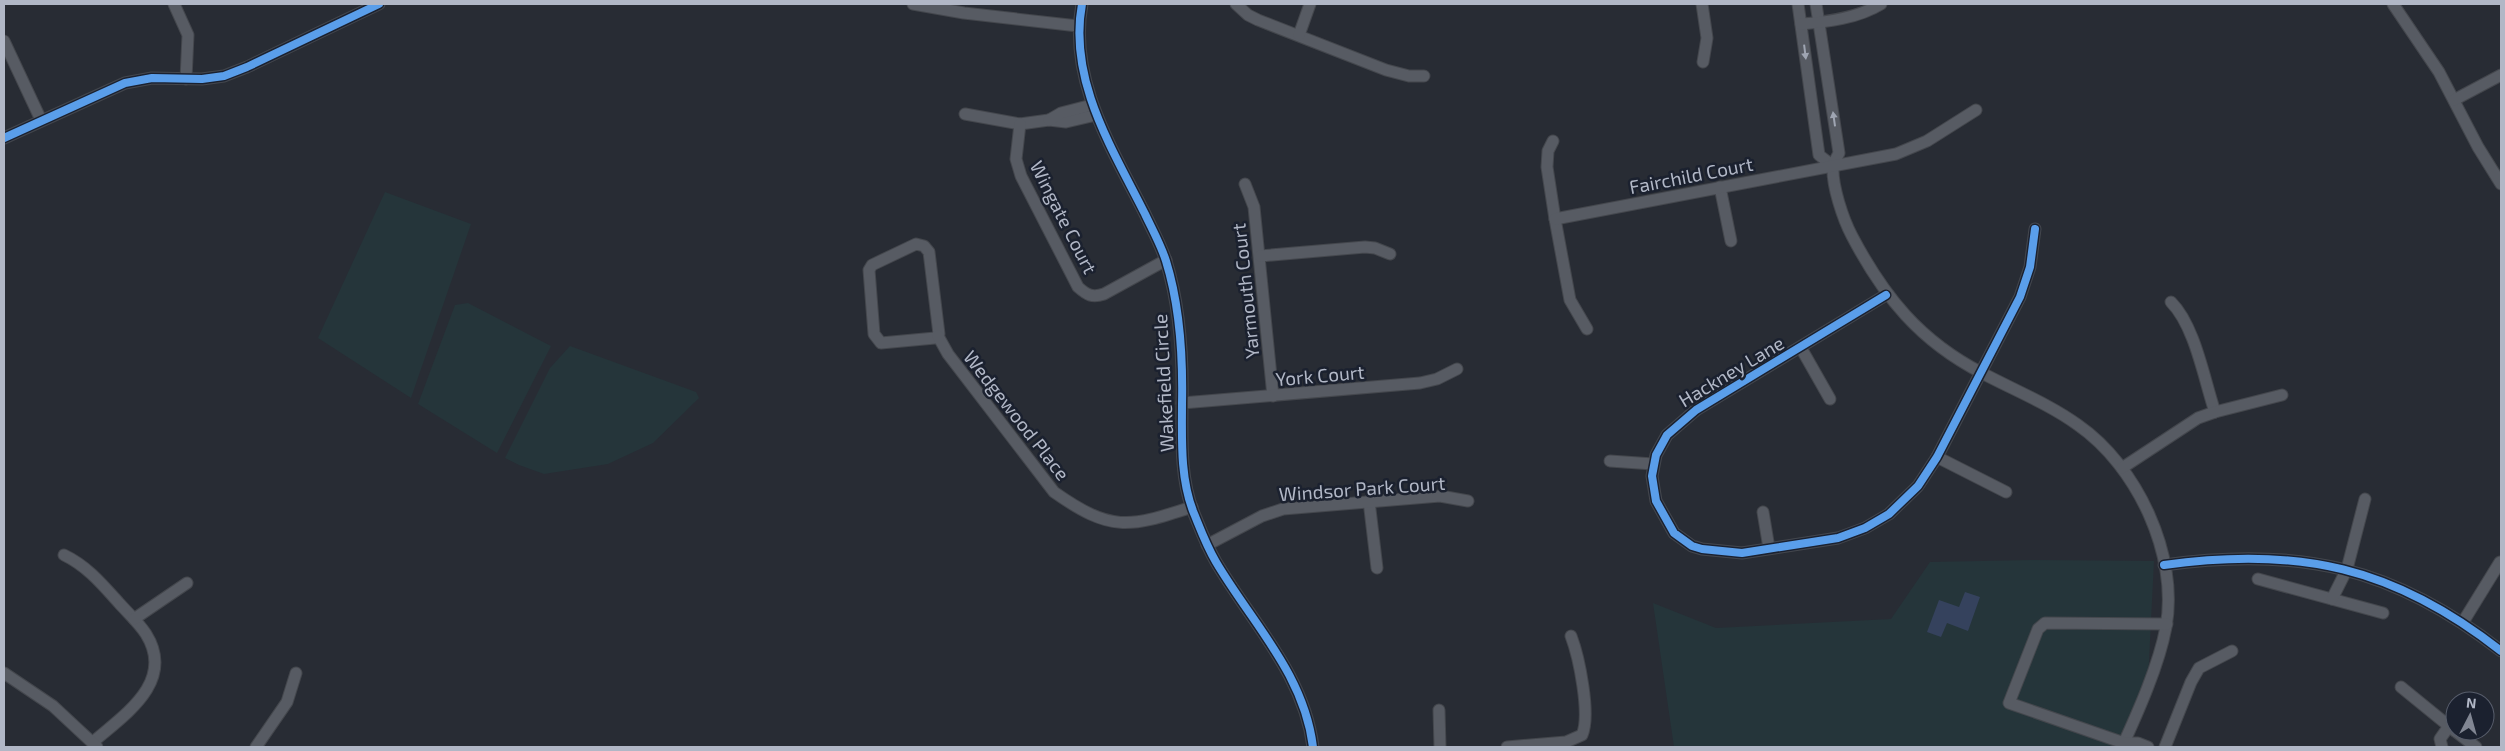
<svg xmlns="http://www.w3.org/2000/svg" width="2505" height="751" font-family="'Exo 2',sans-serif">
  <rect width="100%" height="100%" fill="#282c34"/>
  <!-- green -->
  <g fill="#25353a">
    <path d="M385,192L471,224L411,398L318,338Z"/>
    <path d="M468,303L551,346L497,453L418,404L455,305Z"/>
    <path d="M570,346L696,392L699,398L653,443L608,464L544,474L519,465L505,458L550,368Z"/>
    <path d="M2033,560L2154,561L2147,701L2128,747H1674L1653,603L1716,628L1891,619L1930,562Z"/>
  </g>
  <!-- water -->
  <path fill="#35425d" d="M1965,592L1980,597L1968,631L1947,623L1941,637L1927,632L1939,600L1959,607Z"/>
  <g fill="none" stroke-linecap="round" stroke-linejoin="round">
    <defs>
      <g id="minor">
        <path d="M174,4L188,35L186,79"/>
        <path d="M913,4L964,13L1078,26"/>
        <path d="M1082,4C1068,80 1112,148 1145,214C1152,229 1161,245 1166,261C1180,306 1183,357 1182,404C1182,439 1180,477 1193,511C1200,528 1206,545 1216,562C1252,623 1304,674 1313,747"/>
        <path d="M1236,4L1248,15L1258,20L1386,70L1409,76H1424"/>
        <path d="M1702,4L1707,38L1703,62"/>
        <path d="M1798,4L1819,155L1833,166"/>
        <path d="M1816,4L1839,153C1837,157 1833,163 1833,167C1832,186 1843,219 1852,236C1884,297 1920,341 1982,373C2014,390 2049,404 2078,425C2137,466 2179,555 2166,627C2159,665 2138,712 2122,747"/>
        <path d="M2393,4L2439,72L2478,147L2501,184"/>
        <path d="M1801,24C1828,22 1858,18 1881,4"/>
        <path d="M1299,35L1310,4"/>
        <path d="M4,41L41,120"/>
        <path d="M2454,100L2501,75"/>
        <path d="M965,114L1020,124L1049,120L1066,122L1096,115"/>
        <path d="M1049,120L1061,113L1092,105"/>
        <path d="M1020,124L1016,159L1021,176L1078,287C1087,295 1092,298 1104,294L1166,260"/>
        <path d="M4,138L125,83L152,78L202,79L224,76L247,67L379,4"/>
        <path d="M1553,141L1548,151L1547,167L1555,219L1570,300L1587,329"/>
        <path d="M1245,184L1254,207L1273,396"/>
        <path d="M1720,187L1731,241"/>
        <path d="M1555,219L1896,154L1927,141L1976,110"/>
        <path d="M916,244L924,246L929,252L939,334L935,338L881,343L874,334L869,270L872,265Z"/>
        <path d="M1260,256L1365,247L1375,248L1390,254"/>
        <path d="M1886,295L1696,410L1667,435L1656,455L1652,476L1656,501L1674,533L1692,546L1702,549L1742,553L1838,538L1865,528L1889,514L1918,486L1937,457L2020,297L2030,267L2035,229"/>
        <path d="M2171,302C2195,326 2204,379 2215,412"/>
        <path d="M938,336L948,354L1054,492C1111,532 1128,528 1192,507"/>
        <path d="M1801,348L1830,399"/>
        <path d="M1182,403L1420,383L1437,379L1457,369"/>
        <path d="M1937,457L2006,492"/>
        <path d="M1610,461L1653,464"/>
        <path d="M2122,468L2198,418L2215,412L2282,395"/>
        <path d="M1369,501L1377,568"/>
        <path d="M1763,512L1769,548"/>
        <path d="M1207,545L1262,516L1283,509L1440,496L1468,501"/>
        <path d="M64,555C87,566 102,584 119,603C128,613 139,623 146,634C176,682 124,715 93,742"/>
        <path d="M2164,565C2299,546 2394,567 2501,651"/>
        <path d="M2258,579L2383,613"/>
        <path d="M2332,599L2347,569L2365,499"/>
        <path d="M134,619L187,583"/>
        <path d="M2463,622L2500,562"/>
        <path d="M4,673L53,706L97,747"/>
        <path d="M2401,687L2455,731"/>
        <path d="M1439,710L1440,747"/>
        <path d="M2455,731L2476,747"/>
        <path d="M256,747L287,702L296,673"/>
        <path d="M1507,747L1566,742L1582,735C1591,715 1579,657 1571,636"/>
        <path d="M2148,747L2138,743H2124L2009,703L2038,629L2045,623L2167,624"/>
        <path d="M2165,747L2191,682L2199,668L2232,651"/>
        <path d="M2442,747L2440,739L2449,726"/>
      </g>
    </defs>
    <!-- minor casing -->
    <use href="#minor" stroke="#44474d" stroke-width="13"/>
    <!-- minor -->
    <use href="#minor" stroke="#575b63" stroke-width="11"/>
    <defs>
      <g id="cycleway">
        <path d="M1082,4C1068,80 1112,148 1145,214C1152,229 1161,245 1166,261C1180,306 1183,357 1182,404C1182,439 1180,477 1193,511C1200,528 1206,545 1216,562C1252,623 1304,674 1313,747"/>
        <path d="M4,138L125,83L152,78L202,79L224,76L247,67L379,4"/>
        <path d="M1886,295L1696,410L1667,435L1656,455L1652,476L1656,501L1674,533L1692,546L1702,549L1742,553L1838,538L1865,528L1889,514L1918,486L1937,457L2020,297L2030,267L2035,229"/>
        <path d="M2164,565C2299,546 2394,567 2501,651"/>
      </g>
    </defs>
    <!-- cycleway casing -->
    <use href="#cycleway" stroke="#1b212f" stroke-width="11"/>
    <!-- cycleway -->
    <use href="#cycleway" stroke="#5a9eea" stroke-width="8"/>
  </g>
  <!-- one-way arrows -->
  <defs><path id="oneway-solid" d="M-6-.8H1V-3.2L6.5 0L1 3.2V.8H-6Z" transform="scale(1.25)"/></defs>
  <g fill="#9fa5b2">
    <use href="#oneway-solid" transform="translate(1805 52) rotate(83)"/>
    <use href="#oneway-solid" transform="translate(1834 119) rotate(-98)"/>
  </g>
  <g text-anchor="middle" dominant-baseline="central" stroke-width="5" stroke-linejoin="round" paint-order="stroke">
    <!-- street labels -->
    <g font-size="19" fill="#b1b7c6" stroke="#1b212f">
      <text transform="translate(1691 175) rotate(-11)">Fairchild Court</text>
      <text transform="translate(1064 217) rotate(63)">Wingate Court</text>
      <text transform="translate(1245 291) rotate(-96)">Yarmouth Court</text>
      <text transform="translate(1731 371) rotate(-31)">Hackney Lane</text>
      <text transform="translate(1320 375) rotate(-5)">York Court</text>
      <text transform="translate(1163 383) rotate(-93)">Wakefield Circle</text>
      <text transform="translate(1017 415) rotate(52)">Wedgewood Place</text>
      <text transform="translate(1362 488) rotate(-4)">Windsor Park Court</text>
    </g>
  </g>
  <!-- border -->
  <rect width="2505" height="751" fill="none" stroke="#b1b7c6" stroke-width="10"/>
  <!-- north arrow -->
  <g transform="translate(2470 716) rotate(6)"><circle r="24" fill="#1b212f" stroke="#575d6b"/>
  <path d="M0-4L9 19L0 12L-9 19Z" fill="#818693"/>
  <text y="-8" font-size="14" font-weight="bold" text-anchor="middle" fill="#b1b7c6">N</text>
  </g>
</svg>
